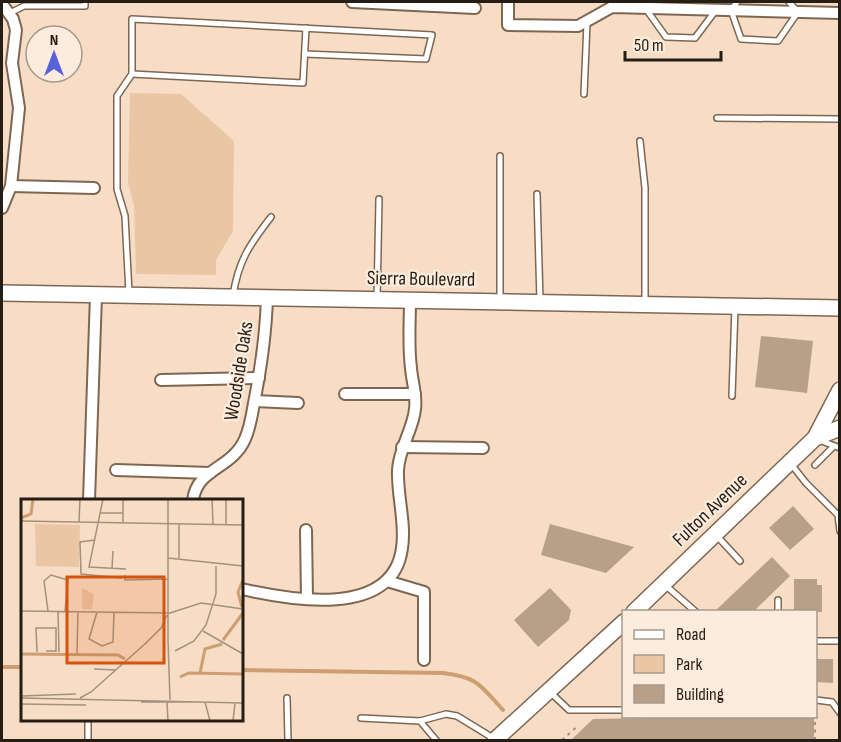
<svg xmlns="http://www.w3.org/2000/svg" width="841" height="742" font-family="'Sofia Sans Condensed',sans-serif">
  <rect width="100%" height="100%" fill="#f7ddc5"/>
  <!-- green -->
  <path fill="#eac6a5" d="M130,93L181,94L234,141L233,231L216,260V275L136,274L134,205L128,183Z"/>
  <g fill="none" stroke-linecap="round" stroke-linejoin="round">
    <!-- stream -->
    <g stroke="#cc9e72" stroke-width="4">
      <path d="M2,667H22"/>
      <path d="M242,670L443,673C478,677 480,685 503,710"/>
    </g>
  </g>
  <!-- building -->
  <g fill="#b79f88">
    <path d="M761,336L813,341L807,393L755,387Z"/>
    <path d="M793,506L814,529L790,550L769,528Z"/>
    <path d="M550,524L634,547L606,573L541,555Z"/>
    <path d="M772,557L790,576L753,612H714Z"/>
    <path d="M794,579H817V585H822V612H794Z"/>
    <path d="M550,588L571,610L569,620L538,647L514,620Z"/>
    <path d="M816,659H833V683L816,682Z"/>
    <path d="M649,717H814V741H570L593,719L649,718Z"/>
  </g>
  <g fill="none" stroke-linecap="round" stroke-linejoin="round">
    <defs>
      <g id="lane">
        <path d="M737,2L731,10L741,39L778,41L798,12L789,2"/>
        <path d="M646,9L666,37L695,38L716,10"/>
        <path d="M10,13L24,6H85V2"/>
        <path d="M132,74L303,83L306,28"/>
        <path d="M584,94L587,23"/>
        <path d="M717,118L840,119"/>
        <path d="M640,141L645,188V302"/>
        <path d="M537,194L540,301"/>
        <path d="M129,293L125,216L117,189V96L132,74V19L432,35L426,59L305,54"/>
        <path d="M233,296C238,261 250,244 271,217"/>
        <path d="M377,299L379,199"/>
        <path d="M500,299V156"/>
        <path d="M732,396L735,307"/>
        <path d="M819,440L840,448"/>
        <path d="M791,464L806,483L838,515L840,531"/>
        <path d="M815,465L834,446"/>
        <path d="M717,536L740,561"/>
        <path d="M665,585L696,612"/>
        <path d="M778,612V600"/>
        <path d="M816,641H840"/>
        <path d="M550,692L569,710H624"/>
        <path d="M287,698L288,740"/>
        <path d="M816,700L832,702L840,713"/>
        <path d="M361,718L420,721L446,714L457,716L493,738"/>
        <path d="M420,721L436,740"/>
        <path d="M88,740V720"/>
      </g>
      <g id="street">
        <path d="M352,2L475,8"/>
        <path d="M508,2V25L578,26L612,7L840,13"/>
        <path d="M2,4L13,19L16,30L12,63L19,108L11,186L2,208"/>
        <path d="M11,186L94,188"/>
        <path d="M161,380L259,378"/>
        <path d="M345,394H415"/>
        <path d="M255,401L298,403"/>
        <path d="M402,447L483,448"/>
        <path d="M116,470L210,473"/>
        <path d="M89,500L96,295"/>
        <path d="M193,500C197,468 232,469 245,439C250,428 252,415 254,403C261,368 266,334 267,297"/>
        <path d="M306,530L307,598"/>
        <path d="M387,581L424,592V660"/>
        <path d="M242,589C290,600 393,619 402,548C406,523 397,496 398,470C399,448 413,430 415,409C417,395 412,382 411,368C408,345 410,322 410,299"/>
      </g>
      <g id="secondary">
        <path d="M2,293L840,308"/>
        <path d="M815,438L840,428"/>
        <path d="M634,612L815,438L840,390"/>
        <path d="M495,740L624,622"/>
      </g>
    </defs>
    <!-- lane casing -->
    <use href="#lane" stroke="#7e6752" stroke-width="8"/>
    <!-- street casing -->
    <use href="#street" stroke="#7e6752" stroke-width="14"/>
    <!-- secondary casing -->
    <use href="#secondary" stroke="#7e6752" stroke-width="18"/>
    <!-- path -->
    <g stroke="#a3907e" stroke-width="2" stroke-dasharray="3 4.5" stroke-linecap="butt">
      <path d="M562,740L579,725"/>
      <path d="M815,740V716"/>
    </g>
    <!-- lane -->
    <use href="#lane" stroke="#fff" stroke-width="5"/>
    <!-- street -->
    <use href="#street" stroke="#fff" stroke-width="10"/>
    <!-- secondary -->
    <use href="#secondary" stroke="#fff" stroke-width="15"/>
  </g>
  <g text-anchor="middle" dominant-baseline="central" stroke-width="4.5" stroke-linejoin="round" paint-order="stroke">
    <!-- street labels -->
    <g font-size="20" fill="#261d14" stroke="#fcecde">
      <text transform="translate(421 279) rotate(1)">Sierra Boulevard</text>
      <text transform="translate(239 371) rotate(-81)">Woodside Oaks</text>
      <text transform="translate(710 510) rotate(-44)">Fulton Avenue</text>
    </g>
  </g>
  <!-- overview -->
  <g transform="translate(21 499)">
    <rect width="222" height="222" fill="#f7ddc5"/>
    <path d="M14,25L59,26L58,68L15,67ZM61,89L73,95L71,110H61Z" fill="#eac6a5"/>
    <path fill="none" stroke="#cc9e72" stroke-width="3" d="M0,19L10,15L12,0M221,108L217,93L222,81M202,141L222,114M0,155L97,156L104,160M179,174L184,150L201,145M159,178L168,174L222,175"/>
    <path fill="none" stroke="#a3907e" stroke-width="1.5" d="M82,0L68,68L105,70M102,0V24M147,0V143M191,0L192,25M79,14H102M0,22L222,26M58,23L59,0M205,25V0M74,41L59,43L60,75L101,79M147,59L222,67M158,59V25M91,70L92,52M104,76V81L147,80M0,112L149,114L180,104L222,110M27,112L23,82L30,76L47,81L44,112M37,112L38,153M76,113L68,140L81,147L92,143L93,113M182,132L222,155M147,141L149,201M154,152L173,142L185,126L195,95V67M16,153L15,129H35V152H25M56,154L57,112M73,170L95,171M0,197L55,195M0,199L222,204M59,199L70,193L125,144L140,129L146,116M120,203H167M184,203L189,222M146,204L147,222M0,205L65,206M212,222L214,204"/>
    <path fill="#d5530d" fill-opacity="0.15" stroke="#d5530d" stroke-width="3" d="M46,78H143V164H46Z"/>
    <rect width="222" height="222" fill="none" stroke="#261d14" stroke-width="3"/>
  </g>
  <!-- border -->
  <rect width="841" height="742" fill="none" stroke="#261d14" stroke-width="6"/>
  <!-- legend -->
  <rect x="622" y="610" width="195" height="108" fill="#fcecde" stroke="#a6998d" stroke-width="1.5"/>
  <rect x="634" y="630" width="30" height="9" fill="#ffffff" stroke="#a6998d" stroke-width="1.5"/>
  <text x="676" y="640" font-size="18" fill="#261d14">Road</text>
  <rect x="634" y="655" width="30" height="18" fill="#eac6a5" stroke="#a6998d" stroke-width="1.5"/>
  <text x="676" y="670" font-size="18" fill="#261d14">Park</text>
  <rect x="634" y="685" width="30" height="18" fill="#b79f88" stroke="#a6998d" stroke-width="1.5"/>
  <text x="676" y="700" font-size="18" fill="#261d14">Building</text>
  <!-- north arrow -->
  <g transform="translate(54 54)"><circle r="28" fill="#fcecde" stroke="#a6998d" stroke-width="1.5"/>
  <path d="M0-4.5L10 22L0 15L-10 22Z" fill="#5662d9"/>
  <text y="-9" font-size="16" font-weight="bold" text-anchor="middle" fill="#261d14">N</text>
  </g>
  <!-- scale -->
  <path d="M625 51v9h96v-9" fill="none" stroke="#261d14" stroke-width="3"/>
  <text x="634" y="51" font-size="18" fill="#261d14" stroke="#fcecde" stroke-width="4.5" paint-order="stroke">50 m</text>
</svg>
